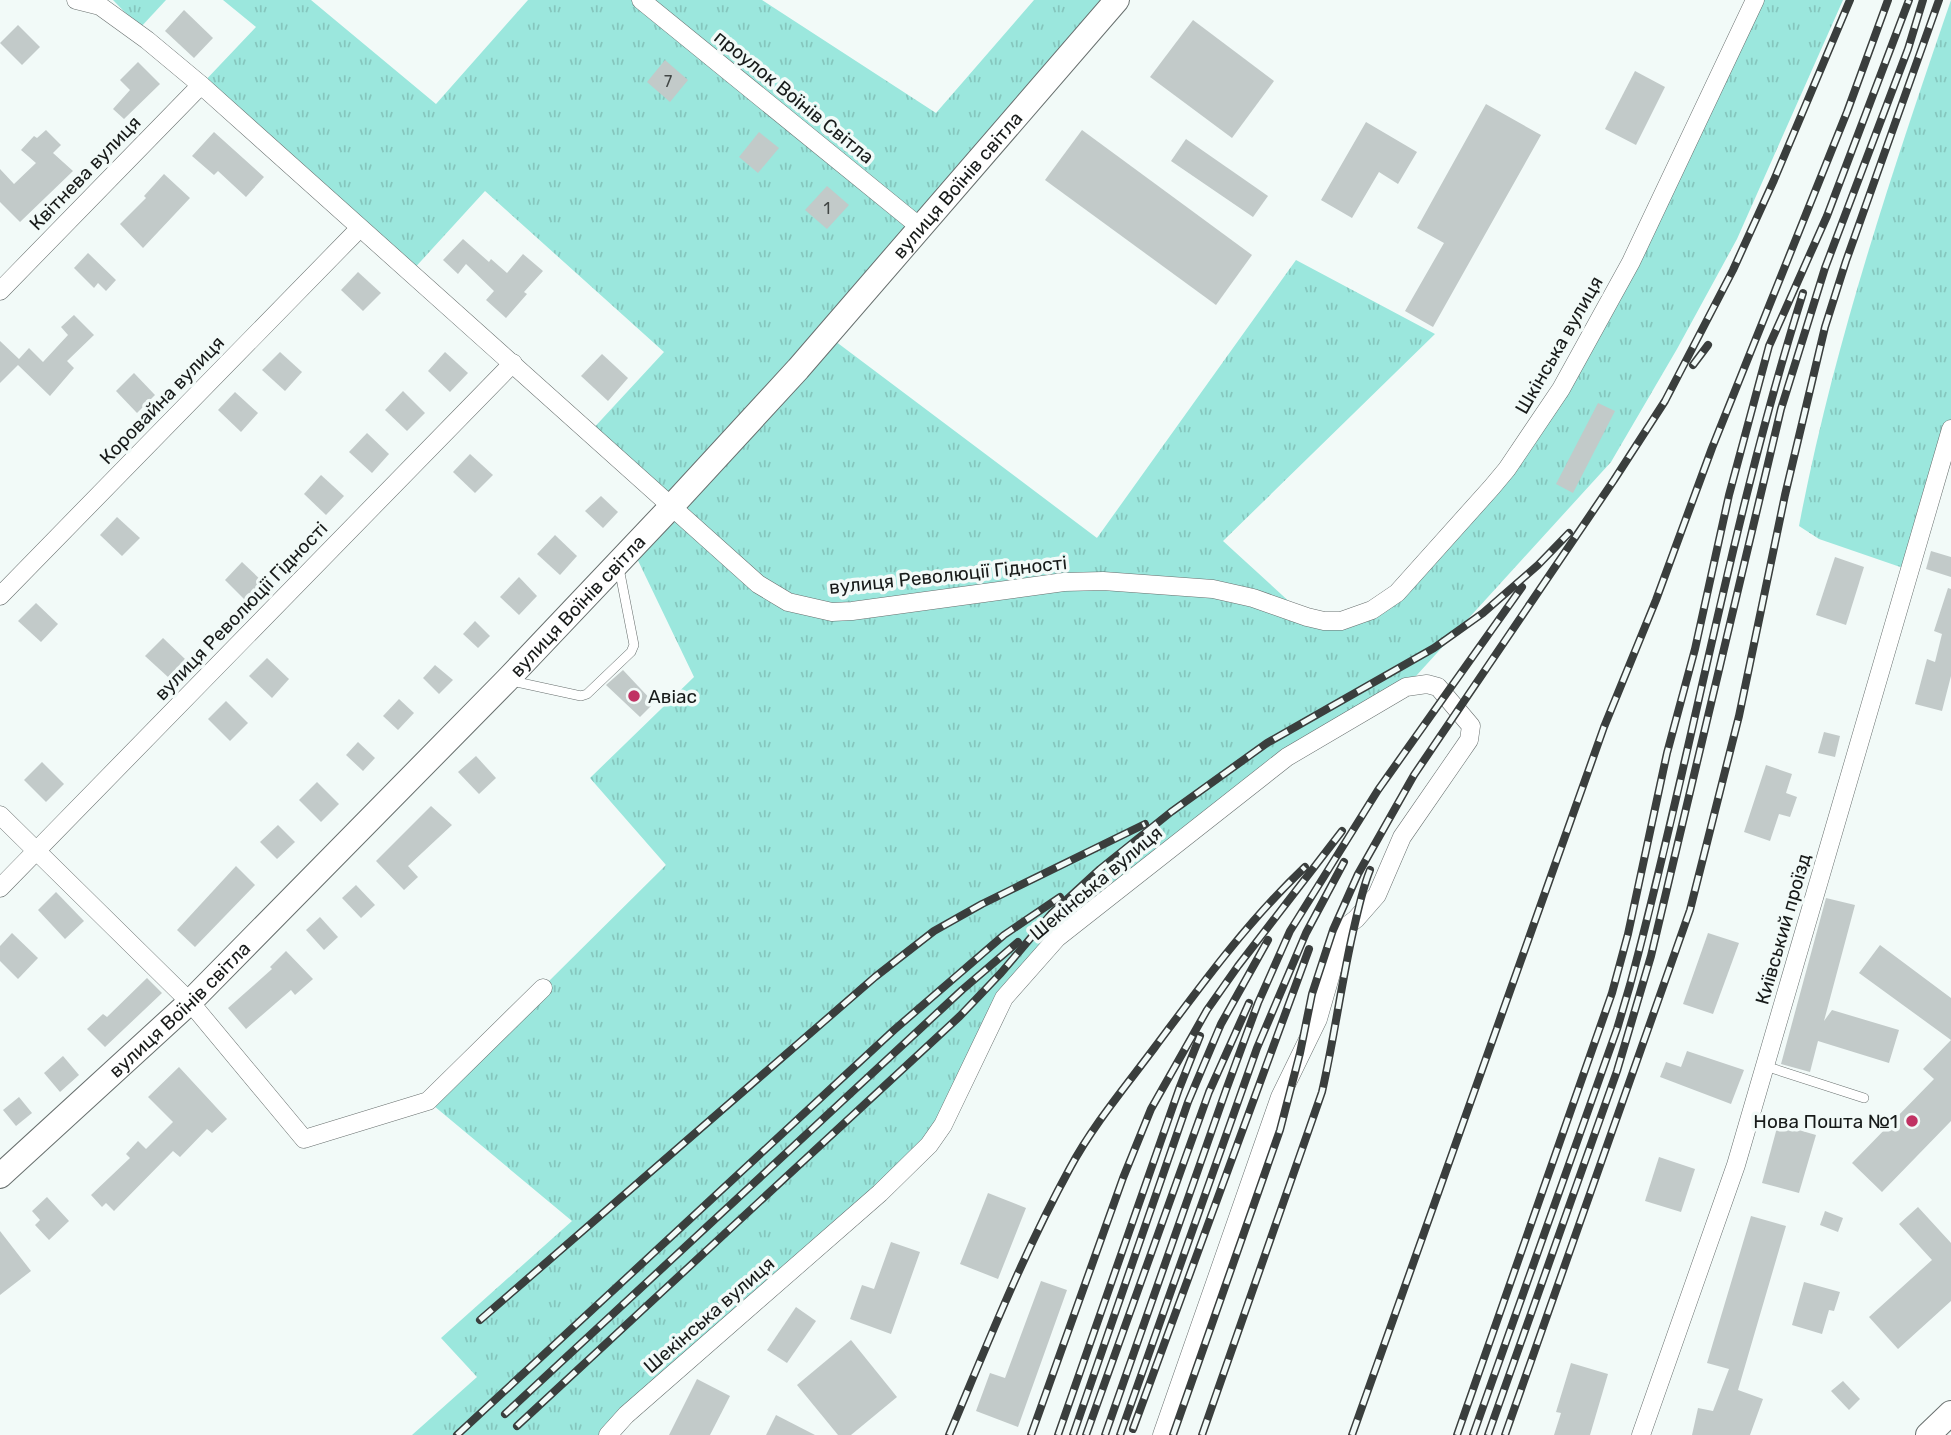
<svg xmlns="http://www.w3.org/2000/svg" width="1951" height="1435" font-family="Rubik,sans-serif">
  <defs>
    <pattern id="grass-tufts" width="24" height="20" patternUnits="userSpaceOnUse" patternTransform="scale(1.75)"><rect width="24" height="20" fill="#9be7dd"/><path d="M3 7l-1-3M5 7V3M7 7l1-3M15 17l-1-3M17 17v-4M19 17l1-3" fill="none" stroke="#85c6bd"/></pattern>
  </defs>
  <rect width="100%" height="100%" fill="#f2faf8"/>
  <!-- grass -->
  <g fill="url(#grass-tufts)">
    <path d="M113,0H166L140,28Z"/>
    <path d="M223,0H311L436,104L528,0H762L936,113L1034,0H1116L827,335L1097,538L1296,260L1435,334L1223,541L1306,617L1324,621L1397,593L1561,389L1755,0H1843L1737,239L1677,349L1611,462L1406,687L1287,757L1057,938L1004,998L943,1125L608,1435H412L477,1377L441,1338L572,1221L428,1101L666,865L590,778L694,677L632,548L670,506L590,432L664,352L485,191L411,272L201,85L256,27Z"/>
    <path d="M1951,0V429L1909,570L1819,539L1799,526C1833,347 1892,172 1951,0Z"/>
  </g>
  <!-- building -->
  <g fill="#c2cac9">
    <path d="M184,10L213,38L194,58L165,31Z"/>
    <path d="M1193,20L1274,81L1232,138L1150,77Z"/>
    <path d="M18,25L40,47L22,65L0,43Z"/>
    <path d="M665,60L688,80L670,102L647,82Z"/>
    <path d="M138,62L160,84L124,119L113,109L130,90L120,80Z"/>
    <path d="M1635,71L1665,87L1636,145L1605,129Z"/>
    <path d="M1486,104L1541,135L1433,327L1405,311L1444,243L1417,228Z"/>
    <path d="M1366,122L1417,152L1398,184L1379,172L1352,218L1321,200Z"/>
    <path d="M46,130L61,145L53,153L73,171L20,222L0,202V169L14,184L36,163L21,150L34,136L37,138Z"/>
    <path d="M1082,130L1252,255L1216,305L1045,180Z"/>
    <path d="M214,132L264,177L246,197L218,171L214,175L192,156Z"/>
    <path d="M759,132L779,148L758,173L739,157Z"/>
    <path d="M1186,139L1268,196L1253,217L1171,161Z"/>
    <path d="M164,174L190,198L143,248L120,224L146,198L144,196Z"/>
    <path d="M827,186L849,205L827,229L805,210Z"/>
    <path d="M463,239L489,262L491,259L507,273L523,254L543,271L524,292L527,294L506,318L486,300L494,291L466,264L458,274L443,260Z"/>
    <path d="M88,253L116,280L106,291L98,283L94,288L74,268Z"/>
    <path d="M358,272L381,293L363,311L341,290Z"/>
    <path d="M74,315L94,335L67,361L74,368L50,396L18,365L0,383V341L19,359L29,348L43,362L68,335L61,327Z"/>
    <path d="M280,352L302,372L285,391L262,370Z"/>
    <path d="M445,352L468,373L450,392L428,371Z"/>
    <path d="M602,354L628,378L608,401L581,376Z"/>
    <path d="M134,373L155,395L137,413L116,391Z"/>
    <path d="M403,391L425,413L407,431L385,410Z"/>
    <path d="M235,392L258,413L241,432L218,410Z"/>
    <path d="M1598,403L1615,411L1573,493L1556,484Z"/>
    <path d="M367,433L389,454L372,473L349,452Z"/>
    <path d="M470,454L493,475L475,493L453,472Z"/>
    <path d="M321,475L344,496L326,515L304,494Z"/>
    <path d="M601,496L618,512L603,528L585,511Z"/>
    <path d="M117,517L140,538L122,556L100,535Z"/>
    <path d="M555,535L577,556L560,575L537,554Z"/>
    <path d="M1931,551L1951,557V577L1926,569Z"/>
    <path d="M1835,557L1864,567L1846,625L1816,615Z"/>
    <path d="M242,562L264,583L247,602L225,580Z"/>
    <path d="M519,577L537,596L519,615L500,597Z"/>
    <path d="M1948,588L1951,589V676L1942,711L1915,704L1927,659L1935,662L1942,634L1934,631Z"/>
    <path d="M36,603L58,624L41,642L18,621Z"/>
    <path d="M475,621L490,636L478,648L463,634Z"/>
    <path d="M163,638L185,659L168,677L145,656Z"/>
    <path d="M267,658L289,679L272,698L249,676Z"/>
    <path d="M435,665L453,680L439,694L423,678Z"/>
    <path d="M623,670L654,703L640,717L606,685Z"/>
    <path d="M399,699L414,713L398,730L383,716Z"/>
    <path d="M226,701L248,723L230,741L208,719Z"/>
    <path d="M1824,732L1840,736L1835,757L1818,753Z"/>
    <path d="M358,742L375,758L363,771L346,755Z"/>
    <path d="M476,756L496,778L479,794L458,772Z"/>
    <path d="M42,762L64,784L46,802L24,780Z"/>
    <path d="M1766,765L1792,774L1786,793L1797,797L1790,817L1779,814L1770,841L1744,832Z"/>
    <path d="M317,782L339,804L321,822L299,800Z"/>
    <path d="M431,806L452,825L408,866L418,877L404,890L376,861Z"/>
    <path d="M278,825L295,842L277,859L260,842Z"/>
    <path d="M236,866L255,885L195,947L177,930Z"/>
    <path d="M356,885L375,905L361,918L342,898Z"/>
    <path d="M56,892L84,921L65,939L38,910Z"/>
    <path d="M1826,898L1855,905L1824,1021L1832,1010L1899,1030L1889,1063L1818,1041L1810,1072L1781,1064Z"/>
    <path d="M320,917L338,937L324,950L306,930Z"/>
    <path d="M12,933L38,958L18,979L0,961V946Z"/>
    <path d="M1708,933L1739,943L1713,1014L1683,1004Z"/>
    <path d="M1880,945L1951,998V1121L1882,1192L1852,1163L1934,1079L1923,1069L1951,1040L1859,973Z"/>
    <path d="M286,951L313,979L295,995L291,990L246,1029L228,1008L272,969L270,967Z"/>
    <path d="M147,978L162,993L105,1047L87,1029L103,1014L107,1017Z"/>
    <path d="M1687,1051L1744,1070L1731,1104L1660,1077L1666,1062L1681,1067Z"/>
    <path d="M63,1056L79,1075L60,1092L44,1073Z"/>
    <path d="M179,1067L227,1119L212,1133L207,1129L180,1157L173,1151L114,1211L106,1203L102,1207L91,1195L130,1158L126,1154L138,1141L146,1149L173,1122L148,1097Z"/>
    <path d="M19,1097L32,1113L16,1126L3,1110Z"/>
    <path d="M1778,1124L1816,1135L1799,1193L1762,1183Z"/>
    <path d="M1659,1157L1695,1169L1681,1212L1645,1201Z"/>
    <path d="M988,1193L1026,1208L998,1279L960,1264Z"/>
    <path d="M47,1197L69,1221L49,1240L35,1225L40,1220L32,1211Z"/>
    <path d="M1918,1207L1951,1243V1301L1898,1349L1869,1317L1932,1260L1899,1224Z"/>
    <path d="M1825,1211L1843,1218L1838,1232L1820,1225Z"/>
    <path d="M1751,1216L1786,1226L1738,1390L1763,1399L1750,1435H1692L1698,1408L1713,1411L1729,1369L1707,1363Z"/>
    <path d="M0,1231L31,1271L0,1295Z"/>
    <path d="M891,1242L920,1252L891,1334L850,1319L862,1285L874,1289Z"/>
    <path d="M1041,1281L1067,1290L1018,1427L976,1411L990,1373L1005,1378Z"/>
    <path d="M1804,1282L1840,1292L1834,1311L1829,1310L1822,1334L1792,1325Z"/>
    <path d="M796,1307L816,1321L787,1363L767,1350Z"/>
    <path d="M851,1340L897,1397L851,1435H838L797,1385Z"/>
    <path d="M1571,1363L1608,1374L1590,1435H1554L1561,1413L1556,1412Z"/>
    <path d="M697,1379L730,1396L710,1435H669Z"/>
    <path d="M1843,1381L1860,1399L1849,1410L1831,1391Z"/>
    <path d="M776,1415L815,1435H766Z"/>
  </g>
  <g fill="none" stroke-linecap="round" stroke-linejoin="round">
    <defs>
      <g id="lane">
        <path d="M512,681L581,696L587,694L631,652L634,645L619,568"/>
        <path d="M1765,1066L1864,1098"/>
      </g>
      <g id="street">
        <path d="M76,0L100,6L147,40L201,85L758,584L788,602L832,612L852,611L1064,582L1103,581L1213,589L1253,598L1307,617L1324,621H1341L1372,610L1397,593L1492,487L1507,469L1561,389L1631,262L1755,0"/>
        <path d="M641,0L920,227"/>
        <path d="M0,291L201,85"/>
        <path d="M0,596L354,234"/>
        <path d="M0,815L190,1002L304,1139L428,1101L543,988"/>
        <path d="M0,888L513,363"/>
        <path d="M608,1435L626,1415L880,1193L929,1145L943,1125L1004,998L1057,938L1287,757L1406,687L1427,684L1438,687L1471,726L1469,740L1402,837L1377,895L1356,919L1344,928L1318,1019L1280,1097L1162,1435"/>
        <path d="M1641,1435L1736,1165L1951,429"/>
      </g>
      <g id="secondary">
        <path id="s1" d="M0,1176L190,1002L507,680L671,507L798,369L1117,0"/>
        <path d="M1928,1435L1951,1413"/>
      </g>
    </defs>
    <!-- lane casing -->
    <use href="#lane" stroke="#686f6e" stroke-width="10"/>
    <!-- street casing -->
    <use href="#street" stroke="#686f6e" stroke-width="19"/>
    <!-- secondary casing -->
    <use href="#secondary" stroke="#686f6e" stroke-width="26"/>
    <!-- lane -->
    <use href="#lane" stroke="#fff" stroke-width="9"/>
    <!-- street -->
    <use href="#street" stroke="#fff" stroke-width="18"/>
    <!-- secondary -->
    <use href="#secondary" stroke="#fff" stroke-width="24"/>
    <defs>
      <g id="rail">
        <path d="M1693,365L1708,345"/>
        <path d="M480,1320L875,977L934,931L982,904L1145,824"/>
        <path d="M505,1414L962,990L1018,942"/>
        <path d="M517,1426L960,1016L1001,973L1051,914L1100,869L1171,812L1267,743L1434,648L1483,613L1538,565L1569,533"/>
        <path d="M1133,1429L1309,949"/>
        <path d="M457,1435L894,1030L1004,935L1060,897"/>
        <path d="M949,1435C987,1345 1023,1254 1070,1168C1093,1125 1126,1086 1155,1047C1202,984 1248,921 1305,867"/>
        <path d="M1031,1435L1123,1178L1151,1109L1207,1010L1238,966L1342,831"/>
        <path d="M1058,1435L1179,1089L1200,1036"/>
        <path d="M1073,1435L1188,1102L1221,1024L1268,940"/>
        <path d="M1086,1435L1209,1092L1249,1003"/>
        <path d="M1105,1435L1226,1090L1258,1003L1290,931L1378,790L1522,587"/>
        <path d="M1120,1435L1257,1048L1306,933L1344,862"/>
        <path d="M1173,1435L1280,1130L1300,1053L1312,994L1333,930L1358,874L1414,775L1614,480L1665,401L1733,270L1774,180L1850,0"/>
        <path d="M1202,1435L1322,1092C1334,1039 1341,985 1353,932C1358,911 1362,890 1370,870"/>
        <path d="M1352,1435L1604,727L1656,600L1712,448L1847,112L1888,0"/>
        <path d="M1457,1435L1612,993L1628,934L1667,753L1695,649L1729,495L1769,346L1827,216L1909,0"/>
        <path d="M1473,1435L1617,1029L1630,985C1692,755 1731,520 1803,293"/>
        <path d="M1488,1435L1617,1071L1651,956L1781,409L1825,268L1908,49L1923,0"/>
        <path d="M1505,1435L1690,910L1739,716L1785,495L1825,327L1846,261L1939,0"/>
      </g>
    </defs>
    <!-- rail casing -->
    <use href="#rail" stroke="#3a3e3d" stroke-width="8"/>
    <!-- rail -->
    <use href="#rail" stroke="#f2faf8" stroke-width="5" stroke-dasharray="16" stroke-linecap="butt"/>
  </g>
  <!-- markers -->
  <g fill="#c03263" stroke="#f2faf8" stroke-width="2.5">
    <circle cx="634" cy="696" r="7"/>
    <circle cx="1912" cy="1121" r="7"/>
  </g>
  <g text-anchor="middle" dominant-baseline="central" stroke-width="7" stroke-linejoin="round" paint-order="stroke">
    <!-- number labels -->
    <g font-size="16" fill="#424746">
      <text x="668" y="81">7</text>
      <text x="827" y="208">1</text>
    </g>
    <!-- street labels -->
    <g font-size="19" fill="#181b1a" stroke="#f2faf8">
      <text transform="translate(794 97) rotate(39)">проулок Воїнів Світла</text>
      <text transform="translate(85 173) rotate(-46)">Квітнева вулиця</text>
      <text stroke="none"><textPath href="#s1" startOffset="1379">вулиця Воїнів світла</textPath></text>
      <text transform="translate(1559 345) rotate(-60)">Шкінська вулиця</text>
      <text transform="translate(162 400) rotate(-46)">Коровайна вулиця</text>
      <text transform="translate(948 575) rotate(-6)">вулиця Революції Гідності</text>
      <text stroke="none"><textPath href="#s1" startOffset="812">вулиця Воїнів світла</textPath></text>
      <text transform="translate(241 611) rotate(-46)">вулиця Революції Гідності</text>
      <text transform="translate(1096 883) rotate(-40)">Шекінська вулиця</text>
      <text transform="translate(1783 929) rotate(-74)">Київський проїзд</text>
      <text stroke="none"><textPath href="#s1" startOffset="245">вулиця Воїнів світла</textPath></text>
      <text transform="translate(709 1315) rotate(-41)">Шекінська вулиця</text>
    </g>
    <!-- poi labels -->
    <g font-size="19" fill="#181b1a" stroke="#f2faf8" text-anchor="start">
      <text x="648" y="696">Авіас</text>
      <text x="1898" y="1121" text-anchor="end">Нова Пошта №1</text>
    </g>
  </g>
</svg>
